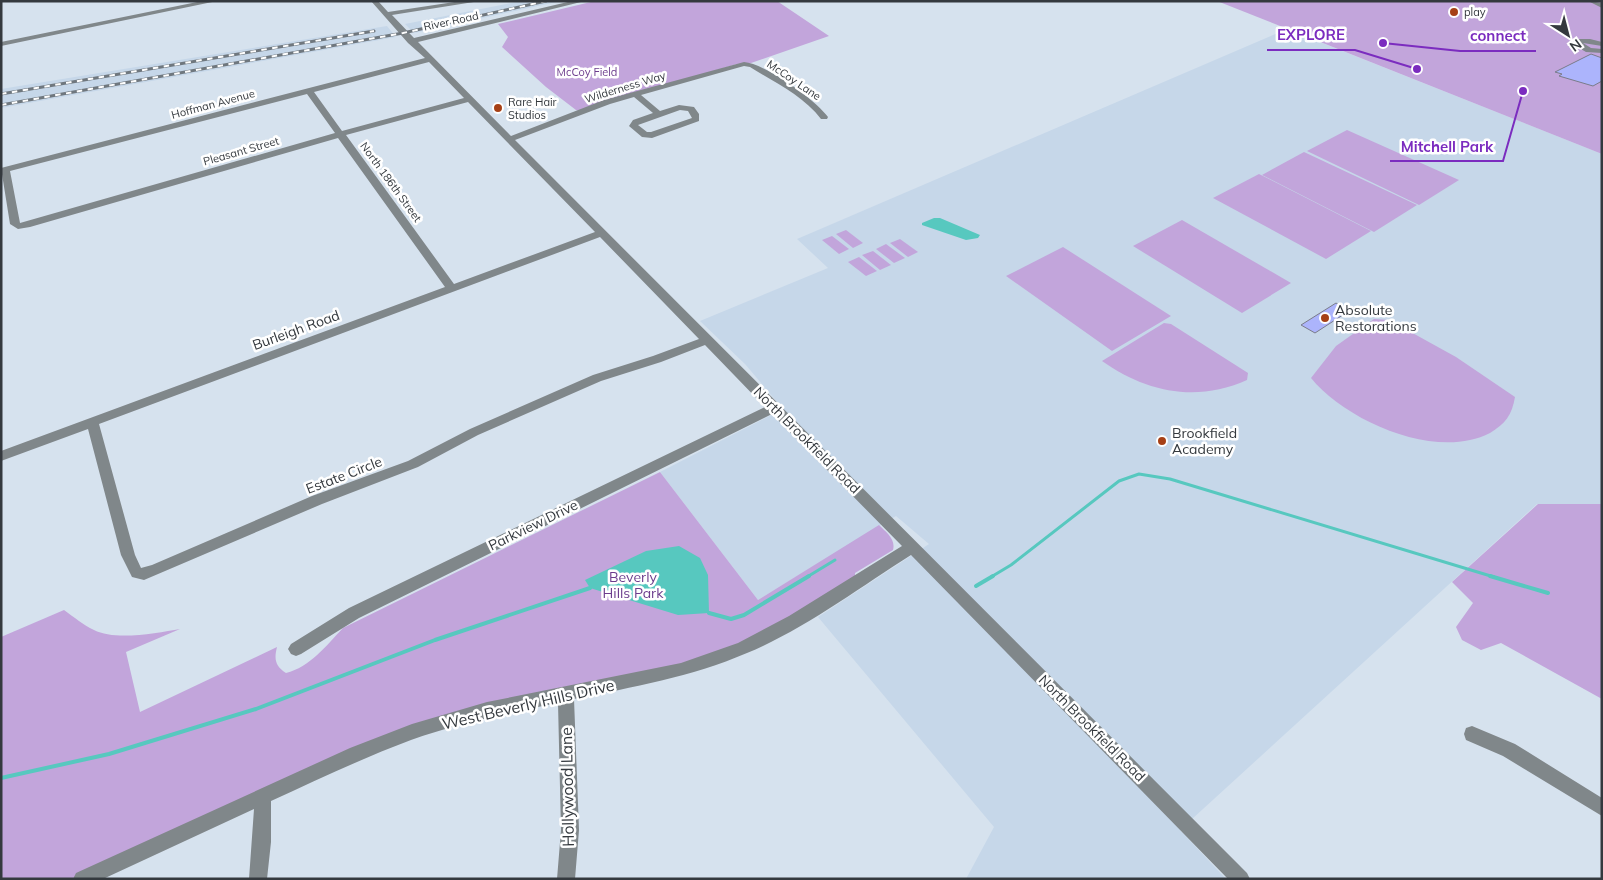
<svg xmlns="http://www.w3.org/2000/svg" width="1603" height="880" font-family="Mulish,sans-serif">
  <rect width="100%" height="100%" fill="#d6e2ee"/>
  <!-- built -->
  <g fill="#c6d7e9">
    <path d="M522,1H561L414,33L405,24Z"/>
    <path d="M387,26L396,37L1,108V89Z"/>
    <path d="M1287,29L1602,154V504H1537L1180,830L1226,879H966L994,827L818,617L929,544L896,516L758,600L660,472L783,409L745,364L700,321L828,268L797,239Z"/>
  </g>
  <!-- green -->
  <g fill="#c2a5db">
    <path d="M595,1H777L829,36L751,63L737,64L580,111L576,110L546,87L502,47L508,37L498,24Z"/>
    <path d="M1217,1H1602V154Z"/>
    <path d="M1347,130L1459,180L1419,205L1307,151Z"/>
    <path d="M1304,152L1417,205L1374,232L1262,175Z"/>
    <path d="M1259,174L1371,231L1326,259L1213,198Z"/>
    <path d="M1182,220L1291,283L1242,313L1133,246Z"/>
    <path d="M846,230L863,243L853,248L836,234Z"/>
    <path d="M832,236L849,249L839,254L822,240Z"/>
    <path d="M900,239L918,252L908,257L890,243Z"/>
    <path d="M886,244L905,258L894,263L876,249Z"/>
    <path d="M1063,247L1171,316L1112,351L1006,276Z"/>
    <path d="M873,251L891,265L880,270L862,255Z"/>
    <path d="M859,257L877,271L866,276L848,262Z"/>
    <path d="M1374,319L1389,320L1456,357L1515,397C1512,415 1505,424 1490,433C1436,461 1346,421 1311,378L1336,346Z"/>
    <path d="M1164,323L1171,324L1248,373L1247,380C1196,403 1146,392 1102,361Z"/>
    <path d="M660,472L758,600L879,525C886,532 896,539 893,550L855,573V579L763,633L692,663L557,691L309,770L71,879H1V637L64,610C74,617 83,625 94,630C115,641 157,633 180,629L126,652L140,712L277,647C274,659 275,666 286,673C310,667 326,646 343,628Z"/>
    <path d="M1538,504H1602V699L1501,643L1481,650L1462,640L1456,627L1473,603L1452,582Z"/>
  </g>
  <!-- water -->
  <g fill="#57c8bf">
    <path d="M934,218H940L980,235L978,238L966,240L922,225V223Z"/>
    <path d="M679,546L700,558L708,575L709,613L678,615L590,588L585,580L646,551Z"/>
  </g>
  <g fill="none" stroke-linecap="round" stroke-linejoin="round">
    <!-- stream-far1 -->
    <g stroke="#57c8bf" stroke-width="3">
      <path d="M807,577L835,560"/>
      <path d="M991,577L1011,565L1119,481L1139,474L1170,479L1494,577"/>
    </g>
    <!-- stream -->
    <g stroke="#57c8bf" stroke-width="4">
      <path d="M1490,576L1548,593"/>
      <path d="M976,586L993,576"/>
      <path d="M709,613L731,619L744,615L809,576"/>
      <path d="M1,778L109,754L256,709L435,640L590,588"/>
    </g>
  </g>
  <!-- building -->
  <g fill="#acb4fc" stroke="#7a7c8a">
    <path d="M1591,54L1602,58V81L1593,86L1559,76L1562,74L1555,72Z"/>
    <path d="M1336,303L1349,311L1315,333L1301,325Z"/>
  </g>
  <g fill="none" stroke-linecap="round" stroke-linejoin="round">
    <!-- minor -->
    <g fill="#80878a" fill-rule="evenodd">
      <path d="M202,1H217L1,46V42Z"/>
      <path d="M371,1H378L388,12L461,1H480L392,15L414,38L572,1H585L418,42L511,136L604,100L744,62C766,64 815,99 828,117L827,119H821C804,96 774,82 750,67L744,66L641,95L660,111L679,105L694,107L699,114V121L652,138L642,137L629,126L633,120L653,113L634,97L610,104L515,140L1247,873L1250,879H1228L911,555C859,588 803,630 747,653C691,677 633,687 574,699L579,830L575,879H557L561,830L558,703C509,713 459,723 411,740C363,758 317,780 271,801V842L267,879H249L254,809L103,879H73L76,873L350,748L412,724L487,702L681,663L738,643L789,616L902,546L772,414L359,618L301,654L296,656L291,654L288,649L291,644L349,608L765,407L705,345L661,362L601,381L478,435L418,467L322,504L144,580L132,577L121,555L88,429L1,461V451L445,287L338,138L30,227L18,229L10,224L1,168L425,58L408,43ZM429,62L464,98L342,131L314,92ZM307,94L335,133L20,223L10,171ZM468,102L595,232L454,284L346,135ZM680,110L688,111L692,118L651,132H647L638,125ZM600,237L699,339L653,356L593,375L470,429L408,461L312,496L152,565L141,568L135,555L99,424Z"/>
      <path d="M1589,1L1602,3V8L1590,2Z"/>
      <path d="M1576,39H1590L1602,42V46L1583,43L1591,48L1602,49V53L1586,52L1574,45L1573,43Z"/>
      <path d="M1472,726L1515,744L1602,798V816L1503,756L1466,740L1464,734L1466,728Z"/>
    </g>
    <defs>
      <g id="rail">
        <path d="M1,94L374,31"/>
        <path d="M1,105L403,33L546,1"/>
      </g>
    </defs>
    <!-- rail casing -->
    <use href="#rail" stroke="#6f777e" stroke-width="3"/>
    <!-- rail -->
    <use href="#rail" stroke="#fff" stroke-width="2" stroke-dasharray="5.5" stroke-linecap="butt"/>
  </g>
  <!-- markers -->
  <g fill="#a64016" stroke="#fff" stroke-width="2">
    <circle cx="1454" cy="12" r="5"/>
    <circle cx="498" cy="108" r="5"/>
    <circle cx="1325" cy="318" r="5"/>
    <circle cx="1162" cy="441" r="5"/>
  </g>
  <g text-anchor="middle" dominant-baseline="central" stroke-width="5" stroke-linejoin="round" paint-order="stroke">
    <!-- far-poi labels -->
    <g font-size="11" fill="#34393e" stroke="#fff" text-anchor="start">
      <text x="1464" y="12">play</text>
      <text x="508" y="102">Rare Hair<tspan x="508" dy="13">Studios</tspan></text>
    </g>
    <!-- far-street labels -->
    <g font-size="11" fill="#34393e" stroke="#fff">
      <text transform="translate(451 21) rotate(-12)">River Road</text>
      <text transform="translate(794 80) rotate(34)">McCoy Lane</text>
      <text transform="translate(625 87) rotate(-17)">Wilderness Way</text>
      <text transform="translate(213 104) rotate(-15)">Hoffman Avenue</text>
      <text transform="translate(241 151) rotate(-16)">Pleasant Street</text>
      <text transform="translate(391 182) rotate(54)">North 186th Street</text>
    </g>
    <!-- far-park labels -->
    <g font-size="11" fill="#6c3d8d" stroke="#fff">
      <text x="587" y="72">McCoy Field</text>
    </g>
    <!-- poi labels -->
    <g font-size="14" fill="#34393e" stroke="#fff" text-anchor="start">
      <text x="1335" y="310">Absolute<tspan x="1335" dy="16">Restorations</tspan></text>
      <text x="1172" y="433">Brookfield<tspan x="1172" dy="16">Academy</tspan></text>
    </g>
    <!-- street labels -->
    <g font-size="14" fill="#34393e" stroke="#fff">
      <text transform="translate(296 330) rotate(-20)">Burleigh Road</text>
      <text transform="translate(807 440) rotate(45)">North Brookfield Road</text>
      <text transform="translate(344 475) rotate(-21)">Estate Circle</text>
      <text transform="translate(533 525) rotate(-26)">Parkview Drive</text>
      <text transform="translate(1092 728) rotate(45)">North Brookfield Road</text>
    </g>
    <!-- park labels -->
    <g font-size="14" fill="#6c3d8d" stroke="#fff">
      <text x="633" y="577">Beverly<tspan x="633" dy="16">Hills Park</tspan></text>
    </g>
    <!-- near-street labels -->
    <g font-size="16" fill="#34393e" stroke="#fff">
      <text transform="translate(528 704) rotate(-13)">West Beverly Hills Drive</text>
      <text transform="translate(567 787) rotate(-91)">Hollywood Lane</text>
    </g>
  </g>
  <!-- callouts -->
  <path fill="none" stroke="#7b2cbf" stroke-width="2" d="M1417 69L1355 50H1267M1383 43L1460 51H1536M1523 91L1503 161H1390"/>
  <g fill="#7b2cbf" stroke="#fff" stroke-width="2">
    <circle cx="1417" cy="69" r="5"/>
    <circle cx="1383" cy="43" r="5"/>
    <circle cx="1523" cy="91" r="5"/>
  </g>
  <g font-size="15" text-anchor="middle" font-weight="bold" fill="#7b2cbf" stroke="#fff" stroke-width="5" stroke-linejoin="round" paint-order="stroke">
    <text x="1311" y="40">EXPLORE</text>
    <text x="1498" y="41">connect</text>
    <text x="1447" y="152">Mitchell Park</text>
  </g>
  <!-- border -->
  <rect width="1603" height="880" fill="none" stroke="#34393e" stroke-width="5"/>
  <!-- north arrow -->
  <g transform="translate(1568 35) rotate(144)" stroke="#ffffff" stroke-width="4" paint-order="stroke">
  <path d="M0-4L9 19L0 12L-9 19Z" fill="#34393e"/>
  <text y="-8" font-size="14" font-weight="bold" text-anchor="middle" fill="#34393e">N</text>
  </g>
</svg>
